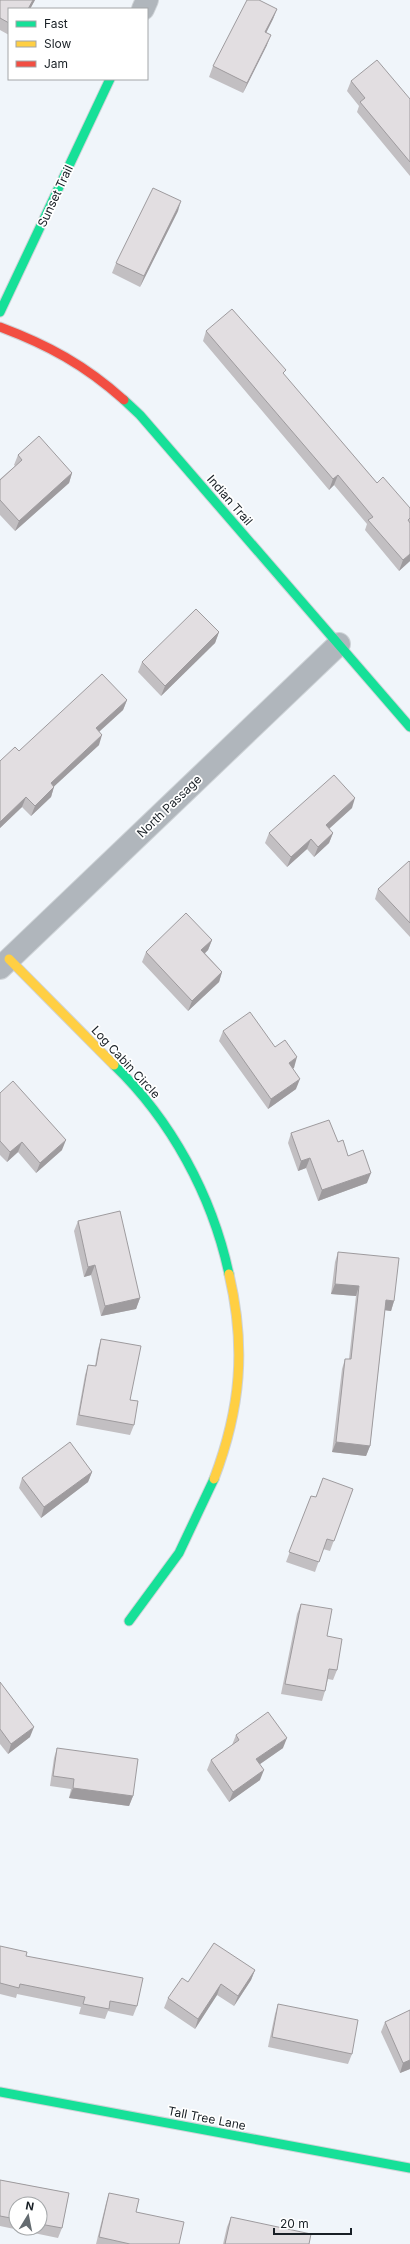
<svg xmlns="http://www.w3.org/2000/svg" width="410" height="2244" font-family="Inter,sans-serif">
  <rect width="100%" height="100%" fill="#f0f5fa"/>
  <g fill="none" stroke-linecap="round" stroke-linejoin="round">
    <defs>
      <g id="street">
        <path d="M143,9L147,0"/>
        <path d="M0,968L339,644"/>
      </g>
      <g id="fast">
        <path d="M0,312L110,79"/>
        <path d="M124,400L140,415L410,727"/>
        <path d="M114,1065C171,1120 212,1195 229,1274"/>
        <path d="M129,1621L179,1553L214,1479"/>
        <path d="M0,2092L410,2168"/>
      </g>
      <g id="slow">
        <path d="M9,959L114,1065"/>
        <path d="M214,1479C241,1408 246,1347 229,1274"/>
      </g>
      <path id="jam" d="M0,327C48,345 85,365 124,400"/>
    </defs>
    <!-- street casing -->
    <use href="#street" stroke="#ced3d7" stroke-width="24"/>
    <!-- fast casing -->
    <use href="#fast" stroke="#ced3d7" stroke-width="11"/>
    <!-- slow casing -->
    <use href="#slow" stroke="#ced3d7" stroke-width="11"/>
    <!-- jam casing -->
    <use href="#jam" stroke="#ced3d7" stroke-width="11"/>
    <!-- street -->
    <use href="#street" stroke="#b0b6bc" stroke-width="22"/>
    <!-- fast -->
    <use href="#fast" stroke="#16e098" stroke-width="9"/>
    <!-- slow -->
    <use href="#slow" stroke="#ffcf43" stroke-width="9"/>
    <!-- jam -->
    <use href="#jam" stroke="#f24e42" stroke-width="9"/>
  </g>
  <!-- wall -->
  <g fill="#c2bfc2" fill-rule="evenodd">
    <path d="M0,0H35L30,9H9V35L0,30Z"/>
    <path d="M277,9L273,19L266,33L267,45L243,93L209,77L213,66Z"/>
    <path d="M351,81L410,99V176L357,112L359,106L347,91Z"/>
    <path d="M178,211L140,287L112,273L116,263Z"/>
    <path d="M206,331L284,375L377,483L410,508V561L399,571L365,530L367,524L334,485L329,490L203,341Z"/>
    <path d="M18,455L72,473L69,483L15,531L0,515V479L15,466L14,465Z"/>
    <path d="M219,632L215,643L161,696L138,672L142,662Z"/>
    <path d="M127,700L123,710L99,732V745L54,786L51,797L31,816L22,807L0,828V761L19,751Z"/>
    <path d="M352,808L329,829L333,833L329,843L314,857L307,849L287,867L265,843L269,833Z"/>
    <path d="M410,862V937L375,899L378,889Z"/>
    <path d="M212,940L208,950L205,953L222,972L219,982L188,1011L142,962L146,952Z"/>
    <path d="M223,1031L275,1047L294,1068H292L296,1089L268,1109L219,1041Z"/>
    <path d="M0,1093L62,1150L36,1173L18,1152L7,1162L0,1155Z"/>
    <path d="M291,1133L338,1142L367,1183L318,1201L306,1168L298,1171L288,1143Z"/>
    <path d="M78,1221L140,1298L136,1309L101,1316L91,1275L84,1277L74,1231Z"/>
    <path d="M338,1252L394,1301L391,1311L385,1310L370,1446L366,1456L332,1452L342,1369L345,1359H349L356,1296L331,1294L335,1262Z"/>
    <path d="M101,1339L130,1400L134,1425L130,1435L76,1425L85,1375L88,1365L95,1366L98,1349Z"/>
    <path d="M92,1472L88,1482L41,1518L19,1488L22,1478Z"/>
    <path d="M353,1489L330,1551L323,1549L315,1572L286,1562L311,1496L316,1497Z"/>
    <path d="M301,1604L327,1636L337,1670L333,1680L328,1679L325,1691L322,1701L281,1694L297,1614Z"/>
    <path d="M0,1682L30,1737L8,1754L0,1744Z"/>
    <path d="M236,1735L283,1748L260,1764V1780L229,1802L207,1770L211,1760L232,1745Z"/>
    <path d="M57,1748L133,1796L129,1806L69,1798L71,1789L50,1786L54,1758Z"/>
    <path d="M0,1946L26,1956L137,2006L133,2016L108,2011L105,2019L79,2014L81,2007L17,1994L16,1998L0,1994Z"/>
    <path d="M255,1970L251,1980L234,2006L217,1995L195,2029L164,2008L168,1998L188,1982Z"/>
    <path d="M278,2004L352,2054L348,2064L268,2047L275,2014Z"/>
    <path d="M410,2010V2069L400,2073L381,2032L385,2022Z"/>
    <path d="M0,2180L69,2193L62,2228L58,2238L0,2226ZM16,2204H40V2228H16Z"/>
    <path d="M109,2193L136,2212L179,2244H96L106,2203Z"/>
    <path d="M231,2217L309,2244H223L227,2227Z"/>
  </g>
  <!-- shaded-wall -->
  <g fill="#9e9b9e">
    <path d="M33,0H35L30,9H28Z"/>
    <path d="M277,9L273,19L261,43L265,32Z"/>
    <path d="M271,35L267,45L243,93L247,83Z"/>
    <path d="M181,201L178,211L140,287L144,276Z"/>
    <path d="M72,473L69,483L15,531L19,521Z"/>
    <path d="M338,475L334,485L329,490L333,479Z"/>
    <path d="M410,554V561L399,571L403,560Z"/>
    <path d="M219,632L215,643L161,696L165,686Z"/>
    <path d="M127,700L123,710L92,738L96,728Z"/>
    <path d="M102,735L99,745L47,793L51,783Z"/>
    <path d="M54,787L51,797L31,816L35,806Z"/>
    <path d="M26,797L22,807L0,828V822Z"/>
    <path d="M355,798L352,808L322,835L326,825Z"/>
    <path d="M333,833L329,843L314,857L318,847Z"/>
    <path d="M311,839L307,849L287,867L291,857Z"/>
    <path d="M212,940L208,950L198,960L201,950Z"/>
    <path d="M222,972L219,982L188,1011L192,1001Z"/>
    <path d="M297,1057L294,1068L285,1073L289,1063Z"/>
    <path d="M300,1079L296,1089L268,1109L271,1099Z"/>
    <path d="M66,1140L62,1150L36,1173L40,1163Z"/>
    <path d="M22,1142L18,1152L7,1162L10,1152Z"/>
    <path d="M310,1158L306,1168L298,1171L301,1161Z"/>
    <path d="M371,1173L367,1183L318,1201L322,1190Z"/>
    <path d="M95,1265L91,1275L84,1277L88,1267Z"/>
    <path d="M335,1284L359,1286L356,1296L331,1294Z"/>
    <path d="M140,1298L136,1309L101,1316L105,1306Z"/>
    <path d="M386,1300L394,1301L391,1311L383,1310Z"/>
    <path d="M336,1442L370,1446L366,1456L332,1452Z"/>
    <path d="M92,1472L88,1482L41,1518L44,1507Z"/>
    <path d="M34,1727L30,1737L8,1754L11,1744Z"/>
    <path d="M287,1738L283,1748L253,1769L256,1759Z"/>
    <path d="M264,1770L260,1780L229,1802L233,1792Z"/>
    <path d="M73,1788L133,1796L129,1806L69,1798Z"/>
    <path d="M255,1970L251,1980L234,2006L238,1996Z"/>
    <path d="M221,1984L217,1995L195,2029L198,2019Z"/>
    <path d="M410,2060V2069L400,2073L403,2063Z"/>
  </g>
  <!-- building -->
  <g fill="#e2dee1" stroke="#9e9b9e">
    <path d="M0,0H33L28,9H9V23L0,18Z"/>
    <path d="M247,0H259L277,9L265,32L271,35L247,83L213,66Z"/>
    <path d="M377,60L410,99V162L360,102L365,98L351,81Z"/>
    <path d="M153,188L181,201L144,276L116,263Z"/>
    <path d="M232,309L286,370L283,373L377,483L383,477L410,508V518L408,520L410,523V554L403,560L368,520L373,517L338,475L333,479L206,331Z"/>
    <path d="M39,436L72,473L19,521L0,500V480L22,460L18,455Z"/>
    <path d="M196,609L219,632L165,686L142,662Z"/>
    <path d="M102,674L127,700L96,728L102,735L51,783L54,787L35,806L26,797L0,822V761L15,747L19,751Z"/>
    <path d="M334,775L355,798L326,825L333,833L318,847L311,839L291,857L269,833Z"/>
    <path d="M409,861L410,862V923L378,889Z"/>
    <path d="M186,913L212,940L201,950L222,972L192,1001L146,952Z"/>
    <path d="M250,1012L275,1047L285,1040L297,1057L289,1063L300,1079L271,1099L223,1031Z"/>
    <path d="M13,1081L66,1140L40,1163L22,1142L10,1152L0,1141V1093Z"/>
    <path d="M329,1120L338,1142L343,1140L348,1156L363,1150L371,1173L322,1190L310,1158L301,1161L291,1133Z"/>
    <path d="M120,1211L140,1298L105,1306L95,1265L88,1267L78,1221Z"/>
    <path d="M338,1252L399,1258L394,1301L386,1300L370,1446L336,1442L345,1359H351L359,1286L335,1284Z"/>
    <path d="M101,1339L141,1346L130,1400L138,1401L134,1425L79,1415L88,1365L96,1366Z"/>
    <path d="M70,1442L92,1472L44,1507L22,1478Z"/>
    <path d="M323,1478L353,1489L334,1541L327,1539L319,1562L289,1552L311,1496L316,1497Z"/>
    <path d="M301,1604L332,1609L327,1636L342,1639L337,1670L329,1669L325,1691L285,1684Z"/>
    <path d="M0,1682L34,1727L11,1744L0,1729Z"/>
    <path d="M268,1712L287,1738L256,1759L264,1770L233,1792L211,1760L239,1740L236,1735Z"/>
    <path d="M57,1748L138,1759L133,1796L73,1788L74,1779L53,1776Z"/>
    <path d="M214,1943L255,1970L238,1996L221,1984L198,2019L168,1998L182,1978L188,1982Z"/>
    <path d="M0,1946L27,1952L26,1956L143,1978L137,2006L110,2001L109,2009L83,2004L85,1997L20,1984L19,1988L0,1983Z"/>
    <path d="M278,2004L358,2020L352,2054L272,2037Z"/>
    <path d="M410,2010V2060L403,2063L385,2022Z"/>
    <path d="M0,2180L69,2193L62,2228L40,2224V2204H16V2219L0,2216Z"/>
    <path d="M109,2193L139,2199L136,2212L184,2222L179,2244H130L99,2237Z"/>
    <path d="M231,2217L311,2234L309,2244H225Z"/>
  </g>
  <g text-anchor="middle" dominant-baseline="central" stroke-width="3.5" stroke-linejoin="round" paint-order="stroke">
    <!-- street labels -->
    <g font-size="12" fill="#192026" stroke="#fff">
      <text transform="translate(55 196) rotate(-65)">Sunset Trail</text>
      <text transform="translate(230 500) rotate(49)">Indian Trail</text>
      <text transform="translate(169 806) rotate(-44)">North Passage</text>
      <text transform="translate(126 1062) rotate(47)">Log Cabin Circle</text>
      <text transform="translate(207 2118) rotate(11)">Tall Tree Lane</text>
    </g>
  </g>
  <!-- legend -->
  <rect x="8" y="8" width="140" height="72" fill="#ffffff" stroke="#a3a6a8"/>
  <rect x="16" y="21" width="20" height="6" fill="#16e098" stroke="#a3a6a8"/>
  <text x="44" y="28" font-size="12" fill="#192026">Fast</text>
  <rect x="16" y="41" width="20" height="6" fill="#ffcf43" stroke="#a3a6a8"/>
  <text x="44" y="48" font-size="12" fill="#192026">Slow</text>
  <rect x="16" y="61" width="20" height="6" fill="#f24e42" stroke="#a3a6a8"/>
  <text x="44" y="68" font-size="12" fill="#192026">Jam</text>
  <!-- north arrow -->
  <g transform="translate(28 2216) rotate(10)"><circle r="19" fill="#ffffff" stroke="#a3a6a8"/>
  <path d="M0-3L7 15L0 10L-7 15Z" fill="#646b70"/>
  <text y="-6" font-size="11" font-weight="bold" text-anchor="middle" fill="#192026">N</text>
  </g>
  <!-- scale -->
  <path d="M274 2228v6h77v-6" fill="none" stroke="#192026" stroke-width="2"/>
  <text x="280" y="2228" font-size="12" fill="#192026" stroke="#ffffff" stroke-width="3" paint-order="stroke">20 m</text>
</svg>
